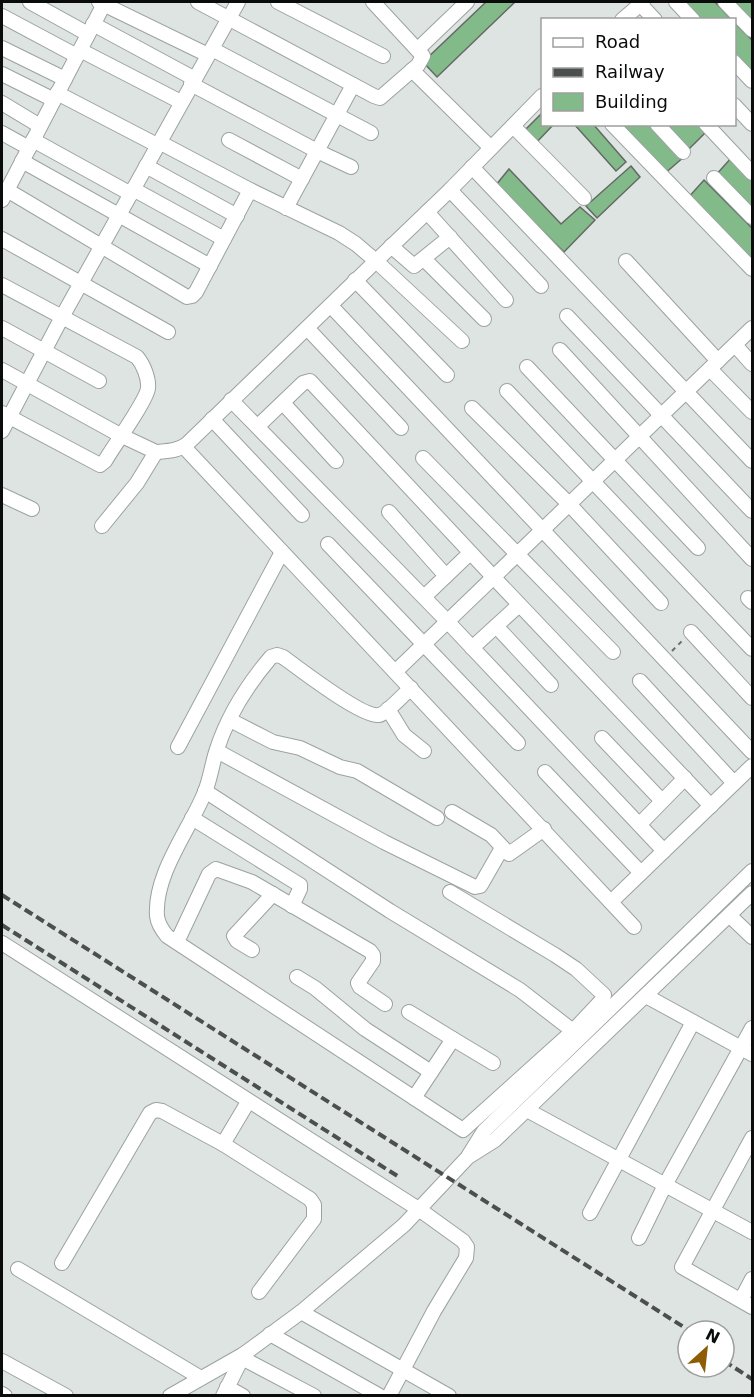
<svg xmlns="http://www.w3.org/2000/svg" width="754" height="1397" font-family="'DejaVu Sans',sans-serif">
  <rect width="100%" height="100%" fill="#dee4e1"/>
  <!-- building -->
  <g fill="#82bb89" stroke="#646964" stroke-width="1.5">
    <path d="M486,2H515L437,77L423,62Z"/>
    <path d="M680,2H715L732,20H697Z"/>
    <path d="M729,2H752V26Z"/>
    <path d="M734,22L752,40V78L734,59Z"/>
    <path d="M542,113V124H554L535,144L523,132Z"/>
    <path d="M574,124H593L626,162L616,171Z"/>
    <path d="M614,124H654L685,156L663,175Z"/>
    <path d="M660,124H700L707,131L686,152Z"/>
    <path d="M732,157L752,178V214L715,176Z"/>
    <path d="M631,166L640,177L597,218L586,206Z"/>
    <path d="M509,169L561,224L580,207L595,220L564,252L496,185Z"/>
    <path d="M704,180L752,228V267L687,199Z"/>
  </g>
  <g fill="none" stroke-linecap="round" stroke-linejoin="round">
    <defs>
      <g id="minor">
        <path d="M30,2L88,34"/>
        <path d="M99,2L208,55"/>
        <path d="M198,2L374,96L380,98L418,65L423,56L373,2"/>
        <path d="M278,2L383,56"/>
        <path d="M676,2L693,20"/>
        <path d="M725,2L752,30"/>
        <path d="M640,4L655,20"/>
        <path d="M2,16L77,56"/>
        <path d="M622,20L643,2"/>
        <path d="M93,24L195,79"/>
        <path d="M2,48L65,79"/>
        <path d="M212,49L371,133"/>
        <path d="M418,49L467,2"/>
        <path d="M80,50L181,102"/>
        <path d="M734,62L752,81"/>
        <path d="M412,70L491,148"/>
        <path d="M2,74L54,100"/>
        <path d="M191,84L317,151L351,167"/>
        <path d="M57,93L157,145"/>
        <path d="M2,103L40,126"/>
        <path d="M734,105L752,124"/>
        <path d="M612,124L752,269"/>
        <path d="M657,124L683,152"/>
        <path d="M706,124L752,173"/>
        <path d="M513,126L584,198"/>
        <path d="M2,133L29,148"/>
        <path d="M33,140L131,194"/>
        <path d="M229,140L302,179"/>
        <path d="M159,142L250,190L339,233L356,244L376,261L450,190L542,96"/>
        <path d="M22,161L210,266"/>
        <path d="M146,166L237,216"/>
        <path d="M472,167L752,461"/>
        <path d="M714,178L752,217"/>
        <path d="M133,189L224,239"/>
        <path d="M7,190L187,297L192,296L196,292L250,190"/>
        <path d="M450,190L541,286"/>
        <path d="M2,200L104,4"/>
        <path d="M286,208L353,85"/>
        <path d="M427,212L506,300"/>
        <path d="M2,239L168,332"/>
        <path d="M391,246L414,266L450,237"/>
        <path d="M424,259L484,319"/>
        <path d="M626,261L718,361"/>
        <path d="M355,280L447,375"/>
        <path d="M2,285L137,357C143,364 149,378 148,388C147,400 113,447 105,461L100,465L2,413"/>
        <path d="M331,306L752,752"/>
        <path d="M567,316L752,511"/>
        <path d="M2,328L99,381"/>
        <path d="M307,328L401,428"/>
        <path d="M735,345L752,364"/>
        <path d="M560,350L752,559"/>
        <path d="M527,367L698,548"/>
        <path d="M710,369L752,412"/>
        <path d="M2,370L120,435L156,452C167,451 178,451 187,444L376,261L462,341"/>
        <path d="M507,391L752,649"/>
        <path d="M231,400L447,621L664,851"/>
        <path d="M283,403L336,461"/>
        <path d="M472,408L569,504L661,603"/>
        <path d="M212,419L302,515"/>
        <path d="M258,426L303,383L310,381L498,582L711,806"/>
        <path d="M2,431L62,317L238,2"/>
        <path d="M184,447L634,927"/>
        <path d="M423,458L613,652"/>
        <path d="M2,495L32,509"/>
        <path d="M389,512L446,576"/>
        <path d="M102,526L137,483L156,452"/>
        <path d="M328,544L518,743"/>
        <path d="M424,597L470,553"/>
        <path d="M748,598L752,602"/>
        <path d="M496,626L551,685"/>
        <path d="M691,632L752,698"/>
        <path d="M472,648L519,605"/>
        <path d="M395,672L752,328"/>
        <path d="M640,681L734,783"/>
        <path d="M411,688C404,694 386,714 379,715C363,718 298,668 283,657L277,655L271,657C248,684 227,717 216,752C212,765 210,779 205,792C190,829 154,874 157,916C158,924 162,930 167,936L463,1130L573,1031L603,999L604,995L576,969L555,955L450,892"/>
        <path d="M388,709L404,735L424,751"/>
        <path d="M230,720L273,742L300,748L340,767L357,771L437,818"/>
        <path d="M602,738L662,801"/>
        <path d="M178,747L282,552"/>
        <path d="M217,751L384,842L475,887L480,886L482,883L502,848"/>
        <path d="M545,772L641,873"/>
        <path d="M205,791L390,911L520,990L573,1031"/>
        <path d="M452,812L491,835L509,854L544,829"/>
        <path d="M192,818L300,885V889L292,906"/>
        <path d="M640,824L685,778"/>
        <path d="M612,901L752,766"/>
        <path d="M730,916L752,937"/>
        <path d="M177,942L209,874L216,869L252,882L370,951L373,955V961L358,983L360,987L385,1004"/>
        <path d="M2,943L420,1210L463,1241L467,1247L466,1258L434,1311L389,1396"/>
        <path d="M252,950L237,941L234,936L273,894"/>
        <path d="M297,977L315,988L365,1029L431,1072"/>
        <path d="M646,996L752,1054"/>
        <path d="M409,1012L453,1039L414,1098"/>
        <path d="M453,1039L493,1063"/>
        <path d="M527,1110L752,1232"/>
        <path d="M752,1138L682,1267L752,1307"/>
        <path d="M223,1144L310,1199L314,1205V1219L259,1292"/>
        <path d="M469,1155L484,1131L752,871"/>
        <path d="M590,1213L693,1022"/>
        <path d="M639,1238L665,1185L752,1028"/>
        <path d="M62,1263L150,1113L156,1110L162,1111L223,1144L248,1102"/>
        <path d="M18,1269L201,1378"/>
        <path d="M741,1300L752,1279"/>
        <path d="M301,1312L449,1396"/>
        <path d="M270,1334L380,1396"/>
        <path d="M242,1358L314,1396"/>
        <path d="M2,1361L66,1396"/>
        <path d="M227,1387L243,1396"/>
        <path d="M2,1394L5,1396"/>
        <path d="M170,1396L244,1354L301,1312L404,1225L468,1157L495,1140L752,893"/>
        <path d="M223,1396L244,1354"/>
      </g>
    </defs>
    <!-- minor casing -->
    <use href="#minor" stroke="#9ca39f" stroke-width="16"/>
    <!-- path -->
    <path stroke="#6a6e6c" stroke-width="2" stroke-dasharray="4.5 4.5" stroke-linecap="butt" d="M672,651L683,640"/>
    <!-- minor -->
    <use href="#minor" stroke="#fff" stroke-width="14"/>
    <!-- rail -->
    <g stroke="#4b4f4d" stroke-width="4" stroke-dasharray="9 4.5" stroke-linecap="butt">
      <path d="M2,895L690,1331"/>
      <path d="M2,925L399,1177"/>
      <path d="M724,1361L752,1379"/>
    </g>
  </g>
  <!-- border -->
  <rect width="754" height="1397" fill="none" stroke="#0a0c0b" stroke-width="6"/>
  <!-- legend -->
  <rect x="541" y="18" width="195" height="108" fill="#ffffff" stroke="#9d9e9d" stroke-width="1.5"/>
  <rect x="553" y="38" width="30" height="9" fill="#ffffff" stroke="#9d9e9d" stroke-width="1.5"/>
  <text x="595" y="48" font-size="18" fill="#0a0c0b">Road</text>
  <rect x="553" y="68" width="30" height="9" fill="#4b4f4d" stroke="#9d9e9d" stroke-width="1.5"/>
  <text x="595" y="78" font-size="18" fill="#0a0c0b">Railway</text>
  <rect x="553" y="93" width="30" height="18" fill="#82bb89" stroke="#9d9e9d" stroke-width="1.5"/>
  <text x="595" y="108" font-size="18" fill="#0a0c0b">Building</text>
  <!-- north arrow -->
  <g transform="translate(706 1349) rotate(27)"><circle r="28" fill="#ffffff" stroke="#9d9e9d" stroke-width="1.5"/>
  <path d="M0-4.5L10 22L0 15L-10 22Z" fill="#8c5d03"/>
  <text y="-9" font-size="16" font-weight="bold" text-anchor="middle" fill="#0a0c0b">N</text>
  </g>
</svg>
